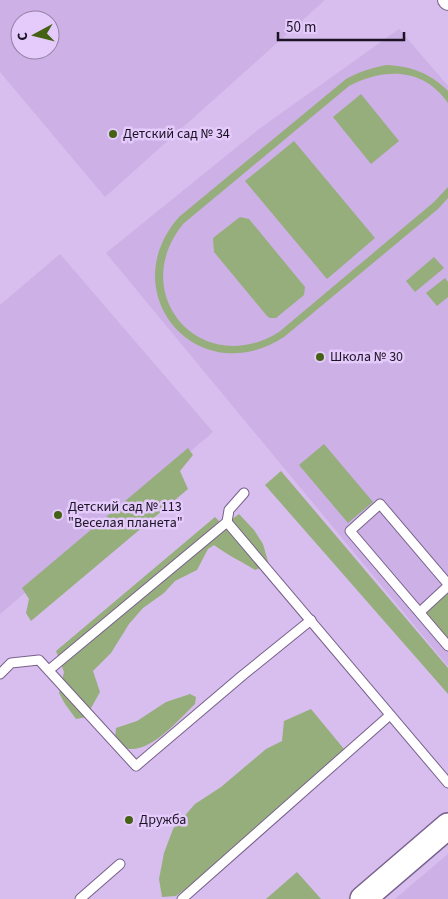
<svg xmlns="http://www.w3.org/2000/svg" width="448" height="899" font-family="'Source Sans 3',sans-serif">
  <rect width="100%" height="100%" fill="#d7beee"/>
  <!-- built -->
  <g fill="#ccb0e6" fill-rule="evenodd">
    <path d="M0,0H325L105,197L0,72ZM20,20H50V50H20Z"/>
    <path d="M399,29L448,86V666L106,253L259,129Z"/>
    <path d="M60,254L213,432L0,614V305Z"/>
    <path d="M448,854V899H395Z"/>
  </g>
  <!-- green -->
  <g fill="#96ae7b">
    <path d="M386,65C411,66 430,73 448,91V103C423,67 384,68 349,86L183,224C126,295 202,380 279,332L434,202L448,187V198L438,209L284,337C198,393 112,293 179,217L346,79C359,72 371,68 386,65Z"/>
    <path d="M361,94L399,141L371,164L333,117Z"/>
    <path d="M294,141L375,238L327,279L245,181Z"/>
    <path d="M240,217L249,219L305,287L304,295L276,318H270L267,316L214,252L213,238Z"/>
    <path d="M434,257L444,268L415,292L406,281Z"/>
    <path d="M445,278L448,282V297L437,306L426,293Z"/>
    <path d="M324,444L373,502L348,523L299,465Z"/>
    <path d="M188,448L193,455L180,471L188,489L31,621L26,613L29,599L22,588Z"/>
    <path d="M281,471L448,668V694L265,485Z"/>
    <path d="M239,514L254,530L263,544L269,565L255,570C241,561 227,555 214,545L208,549L197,570L175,581L164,593L143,608L129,624L111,653L93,671L100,692L86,717L76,719L65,704L59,693L64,672L56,651L215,517L220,522L231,520Z"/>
    <path d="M448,593V638L426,612Z"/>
    <path d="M190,694L196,697L195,704C179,719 154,750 130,749C123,749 119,743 115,738L116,728L137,721L166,702Z"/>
    <path d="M311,709L344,749L208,872L176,896L162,897L159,879L164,853L173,829L195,804L221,787L266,749L282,741L284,721Z"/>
    <path d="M297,872L321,899H266Z"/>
  </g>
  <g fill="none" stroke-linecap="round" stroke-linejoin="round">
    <defs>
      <g id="lane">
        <path d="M227,522L229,510L244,493"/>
        <path d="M448,584L380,504L350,531L448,646"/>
        <path d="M420,612L448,586"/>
        <path d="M49,670L227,522L448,783"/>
        <path d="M0,674L11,663L39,660L136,766L243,675L311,620"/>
        <path d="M80,899L120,864"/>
        <path d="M182,899L390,715"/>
      </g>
      <path id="street" d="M447,0L448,1"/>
      <path id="secondary" d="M363,899L448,826"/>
    </defs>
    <!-- lane casing -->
    <use href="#lane" stroke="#78618c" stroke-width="11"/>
    <!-- street casing -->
    <use href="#street" stroke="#78618c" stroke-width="20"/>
    <!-- secondary casing -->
    <use href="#secondary" stroke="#78618c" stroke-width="28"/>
    <!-- lane -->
    <use href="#lane" stroke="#fff" stroke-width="9"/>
    <!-- street -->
    <use href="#street" stroke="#fff" stroke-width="18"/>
    <!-- secondary -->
    <use href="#secondary" stroke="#fff" stroke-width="25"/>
  </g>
  <!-- markers -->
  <g fill="#456214" stroke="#e4cbfb" stroke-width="2">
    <circle cx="113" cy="134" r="5"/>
    <circle cx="320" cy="357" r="5"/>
    <circle cx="58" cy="515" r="5"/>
    <circle cx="129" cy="820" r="5"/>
  </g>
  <g text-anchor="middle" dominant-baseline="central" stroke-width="5" stroke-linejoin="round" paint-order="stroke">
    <!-- poi labels -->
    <g font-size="14" fill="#1c1324" stroke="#e4cbfb" text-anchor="start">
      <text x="123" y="134">Детский сад № 34</text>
      <text x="330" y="357">Школа № 30</text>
      <text x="68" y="507">Детский сад № 113<tspan x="68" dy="16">"Веселая планета"</tspan></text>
      <text x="139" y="820">Дружба</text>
    </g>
  </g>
  <!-- north arrow -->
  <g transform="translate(35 35) rotate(263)"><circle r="24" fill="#e4cbfb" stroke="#9481a5"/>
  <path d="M0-4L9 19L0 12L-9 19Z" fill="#456214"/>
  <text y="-8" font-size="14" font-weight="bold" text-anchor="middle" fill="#1c1324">С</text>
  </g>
  <!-- scale -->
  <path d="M278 32v8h126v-8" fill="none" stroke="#1c1324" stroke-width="2.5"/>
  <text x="286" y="32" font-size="15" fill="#1c1324" stroke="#e4cbfb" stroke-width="4" paint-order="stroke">50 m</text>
</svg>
